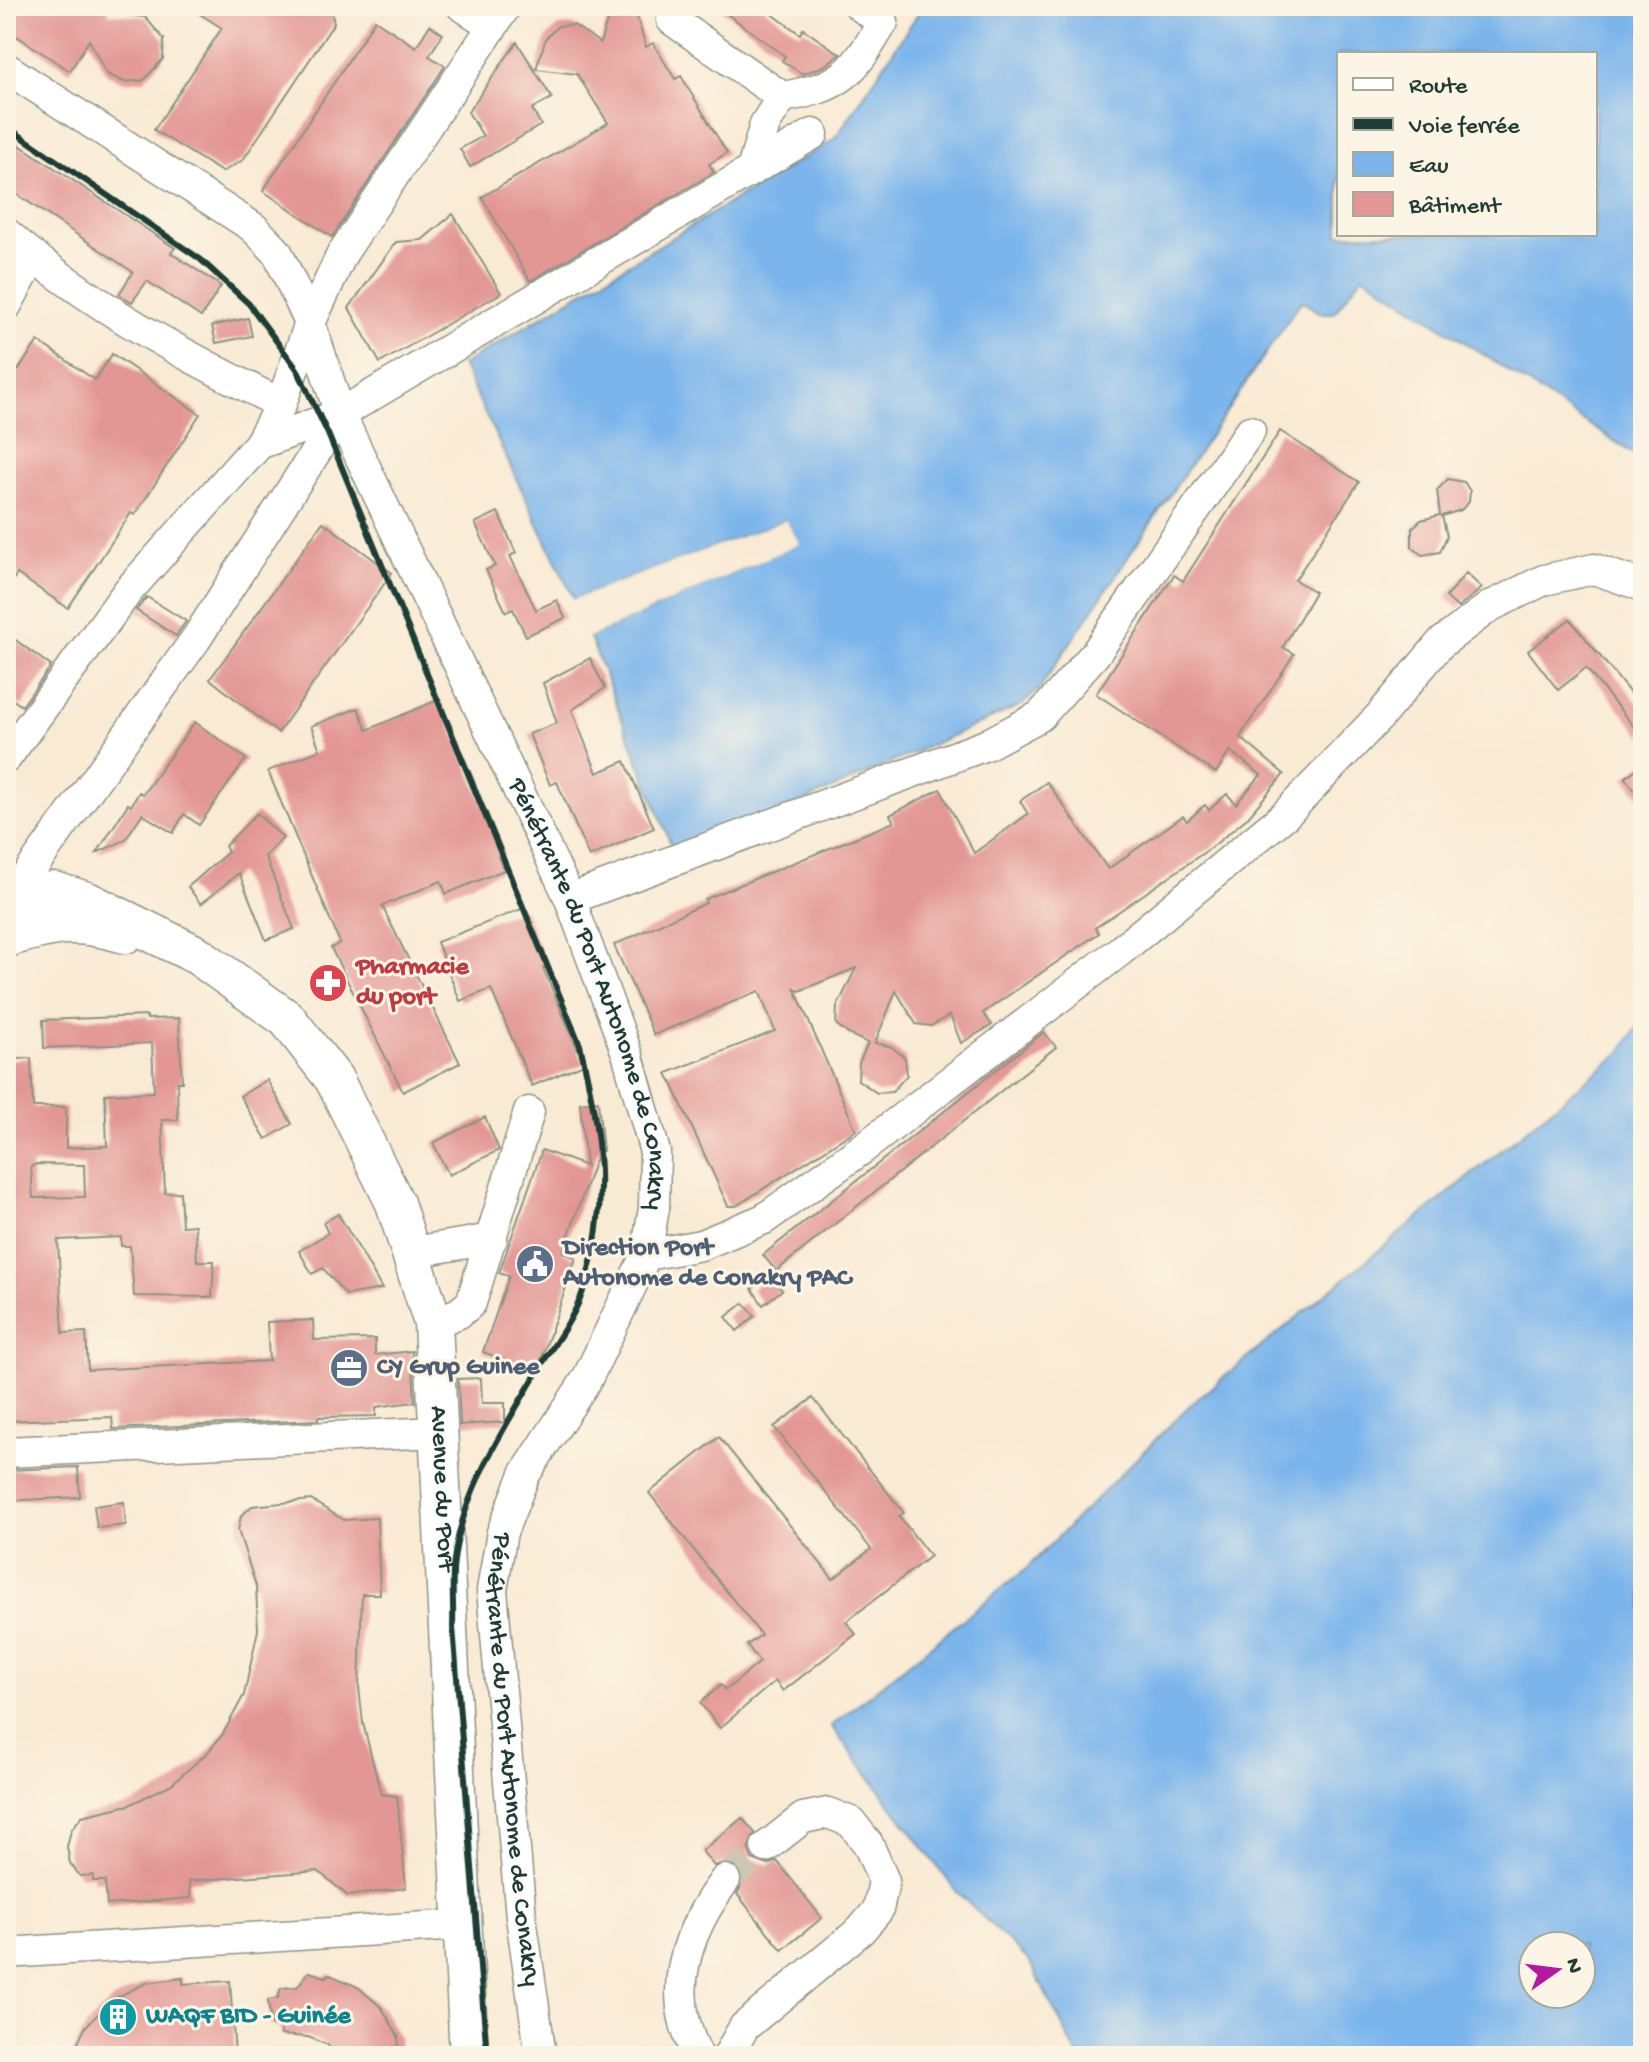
<svg xmlns="http://www.w3.org/2000/svg" width="1649" height="2062" font-family="'Gochi Hand',sans-serif">
  <rect width="100%" height="100%" fill="#fcf5e5"/>
  <filter id="ink" filterUnits="userSpaceOnUse"><feTurbulence type="fractalNoise" baseFrequency=".0125" numOctaves="2"/><feDisplacementMap in="SourceGraphic" scale="16" xChannelSelector="R" yChannelSelector="G"/><feConvolveMatrix kernelMatrix="1 2 1 2 8 2 1 2 1" color-interpolation-filters="sRGB"/></filter>
  <filter id="wash" filterUnits="userSpaceOnUse"><feTurbulence type="fractalNoise" baseFrequency=".006" numOctaves="4" result="noise"/><feDisplacementMap in="SourceGraphic" scale="32" xChannelSelector="R" yChannelSelector="G"/><feGaussianBlur stdDeviation="1.8" result="paint"/><feColorMatrix in="noise" values="0 0 0 0 0 0 0 0 0 0 0 0 0 0 0 0 0 1.4 0 .05"/><feComposite in="paint" operator="in"/></filter>
  <g filter="url(#wash)">
    <rect width="100%" height="100%" fill="#f9ead4"/>
    <!-- water -->
    <g fill="#7cb5ec" stroke="#4e7990" stroke-width="2" fill-rule="evenodd">
      <path d="M923,6H1643V460L1363,275L1334,313H1321L1301,301L1039,689L1022,705L691,851L674,852L590,637L799,544L786,520L574,599L462,365L835,139ZM1339,54H1595V234H1339Z"/>
      <path d="M1643,1019V2056H1078L1029,1961L957,1892L831,1726L1026,1569L1190,1405L1620,1053ZM1533,1946H1581V1994H1533Z"/>
    </g>
    <!-- pier -->
    <path fill="#f9ead4" d="M786,520L800,544L590,637L588,633L595,629L794,543L784,525L575,603L574,599Z"/>
    <g id="blocks">
      <!-- building -->
      <g fill="#e39794" fill-rule="evenodd">
        <path d="M6,6H111L107,13L145,17L164,39L163,59L144,80L124,82L107,74L89,40L70,71L6,29Z"/>
        <path d="M187,6H330L334,23L243,160L222,172L154,130L222,28Z"/>
        <path d="M716,6H761L800,34L803,29L840,54L824,66L803,74L782,61L785,56Z"/>
        <path d="M621,11L637,17L646,47L653,43L675,79L681,76L727,153L709,164L714,172L530,281L482,197L608,123L577,74L536,69L546,38L558,26L574,25L600,43L607,21Z"/>
        <path d="M375,20L416,47L430,25L443,34L429,56L445,66L332,237L263,191Z"/>
        <path d="M517,42L552,98L532,109L541,125L470,167L460,149L483,136L468,112Z"/>
        <path d="M6,136L175,248L171,253L221,286L201,317L147,281L132,302L119,294L133,272L6,187Z"/>
        <path d="M453,214L501,293L380,363L349,308L396,242L422,240Z"/>
        <path d="M248,318L252,336L216,343L212,326Z"/>
        <path d="M38,341L95,380L112,354L200,414L135,515L131,513L68,608L17,574L6,590V388Z"/>
        <path d="M1280,431L1359,482L1295,580L1315,592L1283,647L1294,654L1240,737L1284,774L1247,818L1212,847L1095,928L1099,933L983,1013L992,1025L961,1043L950,1015L931,1026L916,1024L896,991L875,1043L892,1047L905,1058L907,1075L892,1092L877,1093L858,1080L859,1063L868,1043L848,1034L836,1024L837,1007L856,968L799,991L794,987L856,1130L736,1206H728L667,1073L775,1031L759,991L654,1035L614,945L706,903L705,899L894,822L890,815L940,789L974,853L1028,814L1020,801L1047,782L1108,869L1183,816L1187,821L1205,805L1209,810L1227,794L1236,804L1261,775L1230,751L1216,773L1096,694L1174,575L1183,581Z"/>
        <path d="M1448,479L1464,482L1470,491L1469,502L1461,510L1442,516L1447,536L1440,552L1422,555L1412,547V528L1421,520L1440,515L1437,490Z"/>
        <path d="M498,512L516,553L510,556L536,610L557,600L565,618L526,636L513,609L506,612L486,570L495,566L475,523Z"/>
        <path d="M323,522L392,573L278,733L210,679Z"/>
        <path d="M1466,573L1482,588L1458,608L1446,597Z"/>
        <path d="M147,597L186,621L176,636L136,610Z"/>
        <path d="M1570,619L1643,709V738L1586,668L1558,690L1528,651Z"/>
        <path d="M6,633L51,666L22,706L6,695Z"/>
        <path d="M590,658L605,688L572,710L597,773L625,761L654,828L589,857L557,782L550,785L529,734L557,723L543,683Z"/>
        <path d="M440,699L504,854L498,857L504,870L446,894L441,881L382,906L460,1063L403,1092L331,948L340,943L268,771L320,750L311,726L358,708L367,730Z"/>
        <path d="M195,722L246,759L199,825L184,814L173,833L142,814L125,840L97,853L128,804L131,806L139,792L143,794Z"/>
        <path d="M1643,763V801L1625,778Z"/>
        <path d="M257,813L283,838L265,856L294,929L266,940L239,873L201,904L188,887L228,852L225,846Z"/>
        <path d="M524,908L547,967L543,968L584,1064L532,1086L491,989L460,1001L437,942Z"/>
        <path d="M147,1016V1019L179,1018L182,1082H177L178,1120H162L165,1193L180,1192L182,1226L195,1225L197,1261H214L212,1297L134,1296L130,1246H121V1237L58,1240L63,1333L86,1332L88,1370L269,1361L267,1322L313,1320L314,1340L375,1339V1355L412,1351L415,1402L376,1407V1416L318,1417V1420L113,1429L112,1417L6,1421V1060L31,1058L33,1107H66V1148L107,1146L105,1094L154,1092L152,1043L44,1048L43,1020ZM36,1164L84,1165L85,1197L33,1198L31,1167Z"/>
        <path d="M1044,1032L1056,1047L776,1271L763,1255Z"/>
        <path d="M267,1080L292,1124L266,1139L240,1096Z"/>
        <path d="M598,1101L603,1151H598L563,1252L576,1258L537,1372L483,1352L509,1276L499,1273L542,1150L586,1166L580,1103Z"/>
        <path d="M485,1117L499,1150L449,1175L433,1143Z"/>
        <path d="M338,1214L360,1250L382,1289L346,1295L323,1268L312,1274L299,1251L328,1233L323,1223Z"/>
        <path d="M770,1274L782,1290L763,1305L752,1289Z"/>
        <path d="M744,1303L755,1316L737,1331L726,1317Z"/>
        <path d="M481,1378L482,1403H505V1422L460,1425L458,1379Z"/>
        <path d="M813,1398L904,1513L899,1516L930,1556L846,1622L856,1634L783,1691L775,1681L720,1728L700,1703L721,1685L726,1690L760,1662L747,1645L761,1635L649,1493L719,1437L833,1579L871,1549L774,1427Z"/>
        <path d="M78,1467L80,1497L6,1501V1470Z"/>
        <path d="M311,1500L344,1520L377,1518L380,1594H362L359,1687L363,1723L381,1794L397,1796L406,1888L348,1896L318,1871L189,1881L191,1898L107,1905L105,1881H93V1875L80,1876L70,1863L67,1847L71,1830L82,1816L129,1805L172,1784L208,1752L223,1734L244,1695L258,1630L256,1586L238,1530L241,1516L252,1506Z"/>
        <path d="M124,1502L126,1525L97,1528L94,1506Z"/>
        <path d="M742,1818L755,1833L748,1849L752,1859L768,1865L777,1861L822,1918L782,1950L737,1894L743,1882L741,1872L727,1862L714,1866L702,1851Z"/>
        <path d="M309,1972L326,1977L328,1974L358,1987L382,2008L398,2036L399,2056H336L328,2045L308,2037L281,2035L280,2028L271,2025L268,2000L278,1998L281,1988L297,1987Z"/>
        <path d="M183,1978V1984L230,1981L235,2055L200,2056V2052L178,2056H71L86,2026L113,1999L146,1983Z"/>
      </g>
    </g>
  </g>
  <g filter="url(#ink)">
    <use href="#blocks" fill-opacity="0" stroke="#8c9484" stroke-width="2"/>
    <g fill="none" stroke-linecap="round" stroke-linejoin="round">
      <!-- minor-tunnel -->
      <path stroke="#cdc7b4" stroke-width="30" stroke-dasharray="30 15" stroke-linecap="butt" d="M725,1880L766,1847"/>
      <defs>
        <g id="minor">
          <path d="M462,6L493,26"/>
          <path d="M672,20L782,97C843,87 853,73 883,22L860,6"/>
          <path id="s1" d="M6,68L254,228L277,252L310,323L340,414L570,899L627,1053L655,1152L654,1208L646,1255L587,1379L525,1474L502,1532L492,1590L521,1917L541,2056"/>
          <path d="M752,170L765,124L782,97"/>
          <path d="M6,233C86,304 186,356 281,404"/>
          <path d="M6,306L33,257"/>
          <path d="M259,444L281,404L310,323L342,254L506,6"/>
          <path d="M6,758L128,591L259,444L340,414L813,134"/>
          <path d="M15,892L196,639L340,414"/>
          <path d="M570,899L986,745L1040,716L1095,654L1250,431"/>
          <path d="M413,1252L492,1239"/>
          <path d="M646,1255L701,1245L764,1219L862,1149L1120,951L1285,815L1380,716L1440,644L1489,607L1544,580L1594,569L1643,586"/>
          <path d="M433,1323L459,1313L471,1303L529,1112"/>
          <path d="M6,1452L439,1432"/>
          <path d="M6,1953L460,1925"/>
          <path d="M698,2056C664,1993 686,1932 725,1880"/>
          <path d="M728,2056L744,2027L861,1930L878,1910L884,1881L868,1844L851,1822L828,1813L803,1818L766,1847"/>
        </g>
        <g id="major">
          <path id="s2" d="M16,898L54,891L87,901L197,955L287,1019L334,1079L395,1203L433,1323L469,2056"/>
          <path d="M10,937C57,923 78,920 125,934"/>
        </g>
      </defs>
      <!-- minor casing -->
      <use href="#minor" stroke="#8c9484" stroke-width="33"/>
      <!-- major casing -->
      <use href="#major" stroke="#8c9484" stroke-width="41"/>
      <!-- minor -->
      <use href="#minor" stroke="#fff" stroke-width="30"/>
      <!-- major -->
      <use href="#major" stroke="#fff" stroke-width="38"/>
      <!-- rail -->
      <path stroke="#1f3d34" stroke-width="6" d="M6,126L200,259L249,304L297,369L328,434L580,1045C601,1132 611,1203 583,1291C574,1319 552,1346 538,1371C503,1430 463,1490 454,1560C451,1581 454,1605 453,1627L487,2056"/>
    </g>
  </g>
  <!-- icons -->
  <defs>
    <symbol id="pharmacy-disc" viewBox="-11 -11 22 22"><circle r="9.5" fill="#e0444e" stroke="#fcf5e5"/><path d="M-2-6h4v4h4v4h-4v4h-4v-4h-4v-4h4Z" fill="#fff"/></symbol>
    <symbol id="civic-disc" viewBox="-11 -11 22 22"><circle r="9.5" fill="#5c6f8a" stroke="#fcf5e5"/><path d="M-.6-6.5H3V-4.5H.6V-3L4-1V1h2V6H-6V1h2V-1L-.6-3ZM-1.2 2.5V6h2.4V2.5Z" fill="#fff"/></symbol>
    <symbol id="office-disc" viewBox="-11 -11 22 22"><circle r="9.5" fill="#5c6f8a" stroke="#fcf5e5"/><path d="M-6-3h4V-5.5h4V-3h4V5H-6ZM-1-4.5V-3h2v-1.5ZM-6 0V1H6V0Z" fill="#fff"/></symbol>
    <symbol id="building-disc" viewBox="-11 -11 22 22"><circle r="9.5" fill="#0f9aa8" stroke="#fcf5e5"/><path d="M-4-6H4V6H1V3H-1V6H-4ZM-2.5-4.3h1.7v1.8h-1.7ZM.8-4.3h1.7v1.8H.8ZM-2.5-1h1.7V.8h-1.7ZM.8-1h1.7V.8H.8Z" fill="#fff"/></symbol>
  </defs>
  <g fill-rule="evenodd">
    <use href="#pharmacy-disc" x="306" y="961" width="44" height="44"/>
    <use href="#civic-disc" x="513" y="1242" width="44" height="44"/>
    <use href="#office-disc" x="327" y="1346" width="44" height="44"/>
    <use href="#building-disc" x="96" y="1995" width="44" height="44"/>
  </g>
  <g text-anchor="middle" dominant-baseline="central" stroke-width="6" stroke-linejoin="round" paint-order="stroke">
    <!-- health labels -->
    <g font-size="26" font-weight="bold" fill="#be3a42" stroke="#fcf5e5" text-anchor="start">
      <text x="356" y="968">Pharmacie<tspan x="356" dy="30">du port</tspan></text>
    </g>
    <!-- street labels -->
    <g font-size="26" fill="#1f3d34" stroke="#fcf5e5">
      <text stroke="none"><textPath href="#s1" startOffset="1136">Pénétrante du Port Autonome de Conakry</textPath></text>
      <text stroke="none"><textPath href="#s2" startOffset="812">Avenue du Port</textPath></text>
      <text stroke="none"><textPath href="#s1" startOffset="1952">Pénétrante du Port Autonome de Conakry</textPath></text>
    </g>
    <!-- service labels -->
    <g font-size="26" font-weight="bold" fill="#4e5e75" stroke="#fcf5e5" text-anchor="start">
      <text x="563" y="1249">Direction Port<tspan x="563" dy="30">Autonome de Conakry PAC</tspan></text>
      <text x="377" y="1368">CY Grup Guinee</text>
    </g>
    <!-- culture labels -->
    <g font-size="26" font-weight="bold" fill="#0d838f" stroke="#fcf5e5" text-anchor="start">
      <text x="146" y="2017">WAQF BID - Guinée</text>
    </g>
  </g>
  <!-- margin -->
  <rect width="1649" height="2062" fill="none" stroke="#fcf5e5" stroke-width="32"/>
  <!-- legend -->
  <rect x="1337" y="52" width="260" height="184" fill="#fcf5e5" stroke="#a4ab9e" stroke-width="2"/>
  <rect x="1353" y="78" width="40" height="12" fill="#ffffff" stroke="#a4ab9e" stroke-width="2"/>
  <text x="1409" y="92" font-size="24" fill="#1f3d34">Route</text>
  <rect x="1353" y="118" width="40" height="12" fill="#1f3d34" stroke="#a4ab9e" stroke-width="2"/>
  <text x="1409" y="132" font-size="24" fill="#1f3d34">Voie ferrée</text>
  <rect x="1353" y="152" width="40" height="24" fill="#7cb5ec" stroke="#a4ab9e" stroke-width="2"/>
  <text x="1409" y="172" font-size="24" fill="#1f3d34">Eau</text>
  <rect x="1353" y="192" width="40" height="24" fill="#e39794" stroke="#a4ab9e" stroke-width="2"/>
  <text x="1409" y="212" font-size="24" fill="#1f3d34">Bâtiment</text>
  <!-- north arrow -->
  <g transform="translate(1557 1970) rotate(76)"><circle r="38" fill="#fcf5e5" stroke="#a4ab9e" stroke-width="2"/>
  <path d="M0-6L14 30L0 20L-14 30Z" fill="#b5179e"/>
  <text y="-12" font-size="22" font-weight="bold" text-anchor="middle" fill="#1f3d34">N</text>
  </g>
</svg>
